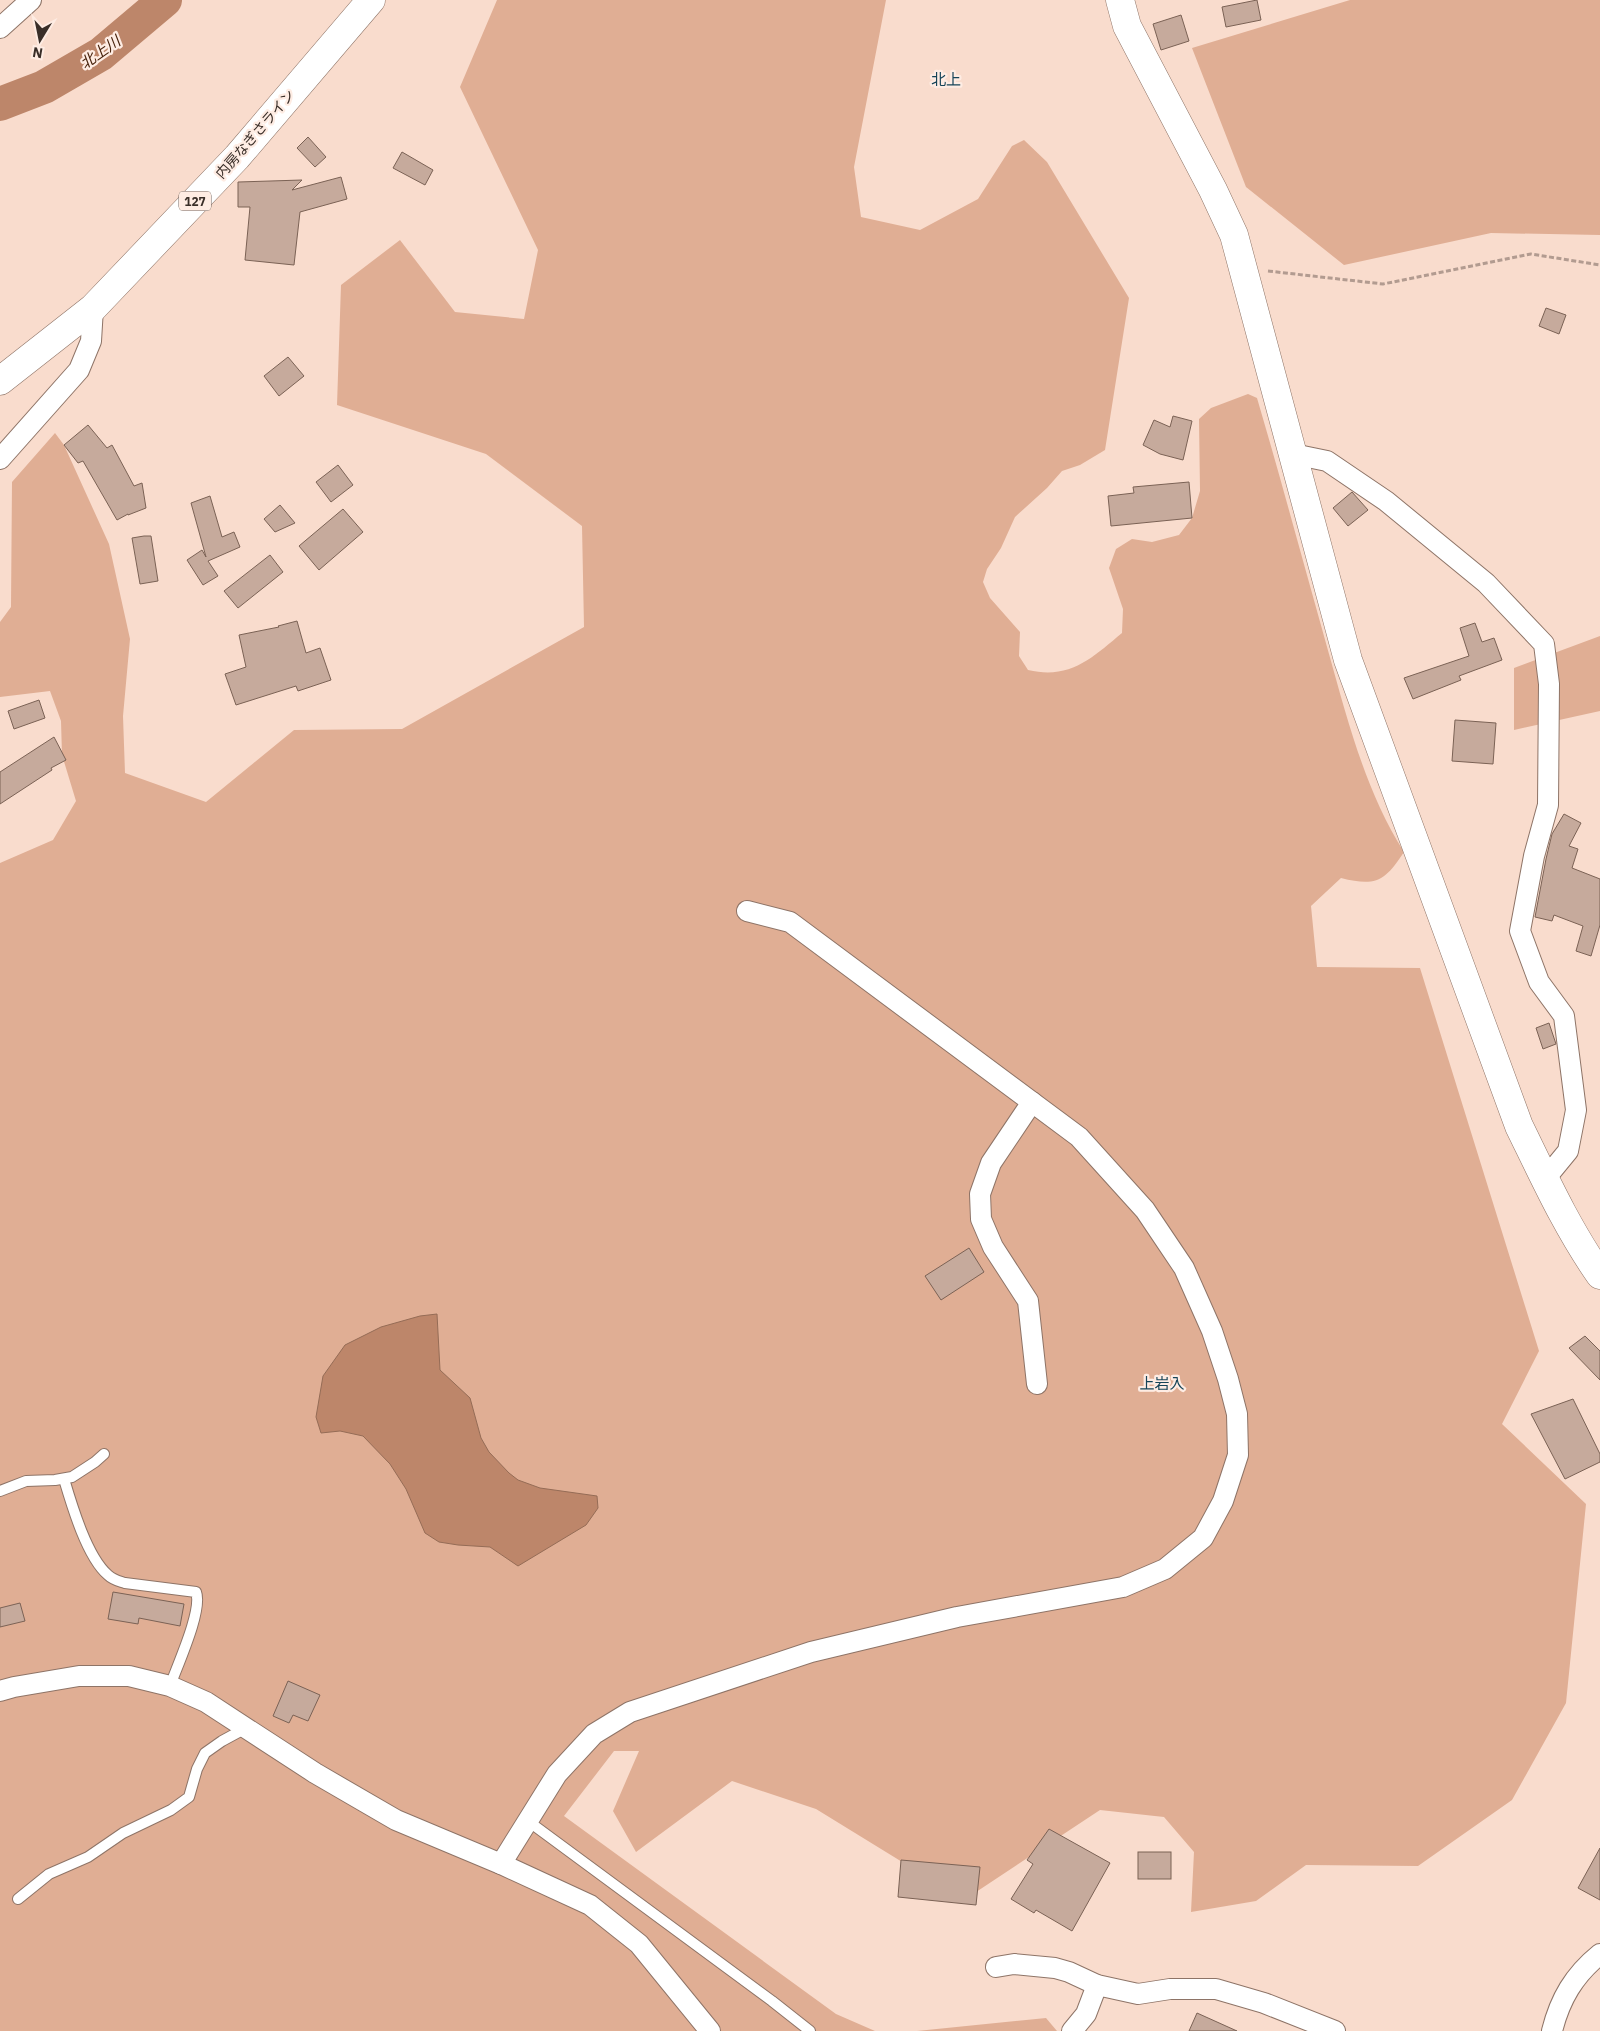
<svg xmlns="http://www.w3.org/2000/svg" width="1600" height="2031" font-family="'IBM Plex Sans','Noto Sans JP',sans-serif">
  <rect width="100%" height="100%" fill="#f9dccd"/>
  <!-- green -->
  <g fill="#e0ae94">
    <path d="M497,0H886L854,167L861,217L920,230L978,199L1012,146L1024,140L1047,162L1129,298L1105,450L1080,465L1062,471L1047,488L1015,517L1001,548L987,569L983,582L990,598L1020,632L1019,656L1028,670C1070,680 1092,658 1122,633L1123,609L1109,568L1116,549L1132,539L1152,542L1179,535L1192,518L1200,491L1199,419L1211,408L1248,394L1257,398C1282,483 1305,569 1329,654C1348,722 1366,792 1404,852C1385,881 1376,887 1341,878L1311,906L1317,967L1420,968L1539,1351L1502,1424L1586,1504L1566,1703L1512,1800L1418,1866L1306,1865L1256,1901L1191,1912L1194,1852L1164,1817L1100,1810L964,1900L816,1809L732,1781L636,1852L613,1811L639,1751H614L564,1816L836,2014L875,2031H0V863L53,840L76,801L62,755L61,721L50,691L0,697V622L11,607L12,482L55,433L64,445L109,544L130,639L123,716L125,773L206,802L294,730L402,729L584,627L582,526L486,454L337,405L341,285L400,240L455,312L524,319L538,250L460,87Z"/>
    <path d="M1350,0H1600V235L1491,233L1344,265L1246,187L1192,48Z"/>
    <path d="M1600,636V711L1514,730V668Z"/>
    <path d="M1046,2018L1057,2031H917Z"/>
  </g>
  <!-- water -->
  <path fill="#bd866a" stroke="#956c56" d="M437,1314L440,1370L470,1398L481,1438L489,1452L509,1473L518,1480L540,1488L597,1496L598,1508L586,1525L518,1566L490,1547L458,1545L439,1542L425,1533L406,1489L390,1464L363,1436L340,1431L321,1433L316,1417L323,1376L345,1345L381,1327L420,1316Z"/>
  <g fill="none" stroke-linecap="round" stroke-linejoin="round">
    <!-- river -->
    <path stroke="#bd866a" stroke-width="34" d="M0,104L44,87L101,54L165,0"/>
  </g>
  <!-- building -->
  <g fill="#c6aa9c" stroke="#7b6255">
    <path d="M1257,0L1261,20L1226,27L1222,7Z"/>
    <path d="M1181,15L1189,41L1161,50L1153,24Z"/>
    <path d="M308,137L326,157L315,167L297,148Z"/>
    <path d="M402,152L433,170L425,185L393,168Z"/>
    <path d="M341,177L347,199L300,212L294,265L245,260L250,207H238V182L302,180L292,190Z"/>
    <path d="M1546,308L1566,315L1559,334L1539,326Z"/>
    <path d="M288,357L304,376L279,396L264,376Z"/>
    <path d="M1173,416L1192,421L1183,460L1160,454L1143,445L1154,420L1170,427Z"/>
    <path d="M88,425L107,448L112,445L134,486L142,483L146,508L128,515V514L117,520L83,461L78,463L64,445Z"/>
    <path d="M338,465L353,485L331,502L316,482Z"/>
    <path d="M1189,482L1192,518L1111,526L1108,496L1134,493L1133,487Z"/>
    <path d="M1352,492L1368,510L1348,526L1333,508Z"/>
    <path d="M210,496L222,537L234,532L240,547L208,561L218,576L203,585L187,560L202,550L206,557L191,503Z"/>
    <path d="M280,505L295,523L275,532L264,519Z"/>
    <path d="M343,509L363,532L319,570L299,546Z"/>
    <path d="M144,536H151L158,581L140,584L132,538Z"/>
    <path d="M270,555L283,572L238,608L224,591Z"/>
    <path d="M297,621L306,653L320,648L331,680L298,691L296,686L236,705L225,674L246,667L239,635L279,627L278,626Z"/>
    <path d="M1475,623L1482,642L1494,638L1502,660L1459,676L1461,680L1413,699L1404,678L1469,656L1460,628Z"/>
    <path d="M39,700L45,718L14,729L8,711Z"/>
    <path d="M1455,720L1496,723L1493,764L1452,761Z"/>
    <path d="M54,737L66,760L51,768L52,770L0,804V772Z"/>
    <path d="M1564,814L1581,823L1569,846L1578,849L1572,868L1600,879V925L1591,956L1576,951L1583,926L1554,915L1552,921L1535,917L1546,859L1552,834Z"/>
    <path d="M1549,1023L1556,1044L1543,1049L1536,1028Z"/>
    <path d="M969,1248L984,1272L941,1300L925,1276Z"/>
    <path d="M1585,1336L1600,1351V1380L1569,1348Z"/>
    <path d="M1573,1399L1600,1454V1462L1565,1479L1531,1414Z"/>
    <path d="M113,1592L184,1604L180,1626L139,1618L138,1624L108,1619Z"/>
    <path d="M20,1603L25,1621L0,1627V1608Z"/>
    <path d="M288,1681L320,1695L308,1721L293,1715L289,1723L273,1716Z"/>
    <path d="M1049,1829L1110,1863L1072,1931L1036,1910L1034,1913L1011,1899L1033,1864L1027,1860Z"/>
    <path d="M1600,1848V1900L1578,1888Z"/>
    <rect x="1138" y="1852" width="33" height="27"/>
    <path d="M901,1860L980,1867L976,1905L898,1897Z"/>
    <path d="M1197,2013L1237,2031H1189Z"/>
  </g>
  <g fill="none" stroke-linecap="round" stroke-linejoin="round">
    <defs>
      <g id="lane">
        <path d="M64,1479C72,1506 87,1557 108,1575C113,1580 119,1581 125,1583L196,1592C203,1610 177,1666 170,1686"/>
        <path d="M0,1491L26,1481L55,1480L72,1477L95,1462L104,1454"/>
        <path d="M528,1821L772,2001L810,2031"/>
        <path d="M18,1899L49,1874L88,1857L123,1833L171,1810L189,1797L197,1769L205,1753L222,1741L246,1728"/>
      </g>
      <g id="street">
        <path d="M0,28L31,0"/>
        <path d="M1293,454L1327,461L1386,501L1486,583L1544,644L1549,684L1548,805L1534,856L1520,931L1539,982L1564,1016L1576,1110L1568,1151L1545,1179"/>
        <path d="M0,459L79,370L91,341L93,308"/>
        <path d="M1032,1102L991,1163L980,1194L981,1219L993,1247L1028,1301L1037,1384"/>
        <path d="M0,1691L14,1687L79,1676H129L170,1686L206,1702L315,1773L396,1820L501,1864L590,1905L639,1944L710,2031"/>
        <path d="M501,1864L557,1774L594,1734L630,1712L811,1652L957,1617L1123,1587L1165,1569L1203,1538L1223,1501L1238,1455L1237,1414L1228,1379L1212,1331L1184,1268L1145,1210L1079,1137L790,922L747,911"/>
        <path d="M996,1967L1014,1964L1055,1968L1069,1972L1097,1985L1138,1994L1170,1989H1216L1264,2003L1335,2031"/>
        <path d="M1072,2031L1086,2014L1097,1985"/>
        <path d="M1552,2031C1560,1999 1574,1975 1600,1954"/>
      </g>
      <path id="secondary" d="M1120,0L1127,26L1213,190L1234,235L1348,660L1519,1126C1544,1177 1567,1228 1600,1275"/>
      <path id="highway" d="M0,381L93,308L237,157L371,0"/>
    </defs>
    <!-- lane casing -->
    <use href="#lane" stroke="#8e7467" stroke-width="12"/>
    <!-- street casing -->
    <use href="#street" stroke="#8e7467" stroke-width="22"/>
    <!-- secondary casing -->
    <use href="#secondary" stroke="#8e7467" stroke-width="29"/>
    <!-- highway casing -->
    <use href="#highway" stroke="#8e7467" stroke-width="29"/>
    <!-- path -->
    <path stroke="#b29b90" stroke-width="3" stroke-dasharray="5 2.5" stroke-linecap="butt" d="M1268,271L1383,284L1531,254L1600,265"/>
    <!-- lane -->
    <use href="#lane" stroke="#fff" stroke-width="10"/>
    <!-- street -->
    <use href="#street" stroke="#fff" stroke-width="20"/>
    <!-- secondary -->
    <use href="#secondary" stroke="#fff" stroke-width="28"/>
    <!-- highway -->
    <use href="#highway" stroke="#fff" stroke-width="28"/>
  </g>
  <g text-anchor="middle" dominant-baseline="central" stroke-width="4.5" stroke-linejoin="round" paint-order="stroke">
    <!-- shield labels -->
    <rect fill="#feece3" stroke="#746760" stroke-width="1" x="179" y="191.5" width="32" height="19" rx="4"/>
    <g font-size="12" font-weight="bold" fill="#392e28">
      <text x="195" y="201">127</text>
    </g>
    <!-- street labels -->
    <g font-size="14" fill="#392e28" stroke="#feece3">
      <text transform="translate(255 134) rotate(-49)">内房なぎさライン</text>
    </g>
    <!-- water labels -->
    <g font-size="15" font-style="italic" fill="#46210b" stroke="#feece3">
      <text transform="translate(100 52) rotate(-35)">北上川</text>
    </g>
    <!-- neighbourhood labels -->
    <g font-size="15" fill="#164458" stroke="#feece3">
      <text x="946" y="79">北上</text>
      <text x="1162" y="1383">上岩入</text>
    </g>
  </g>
  <!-- north arrow -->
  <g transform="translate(40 40) rotate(190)" stroke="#feece3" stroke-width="4" paint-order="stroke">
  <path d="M0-4L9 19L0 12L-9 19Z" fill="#392e28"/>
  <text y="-8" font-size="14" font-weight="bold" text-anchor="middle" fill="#392e28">N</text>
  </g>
</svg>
